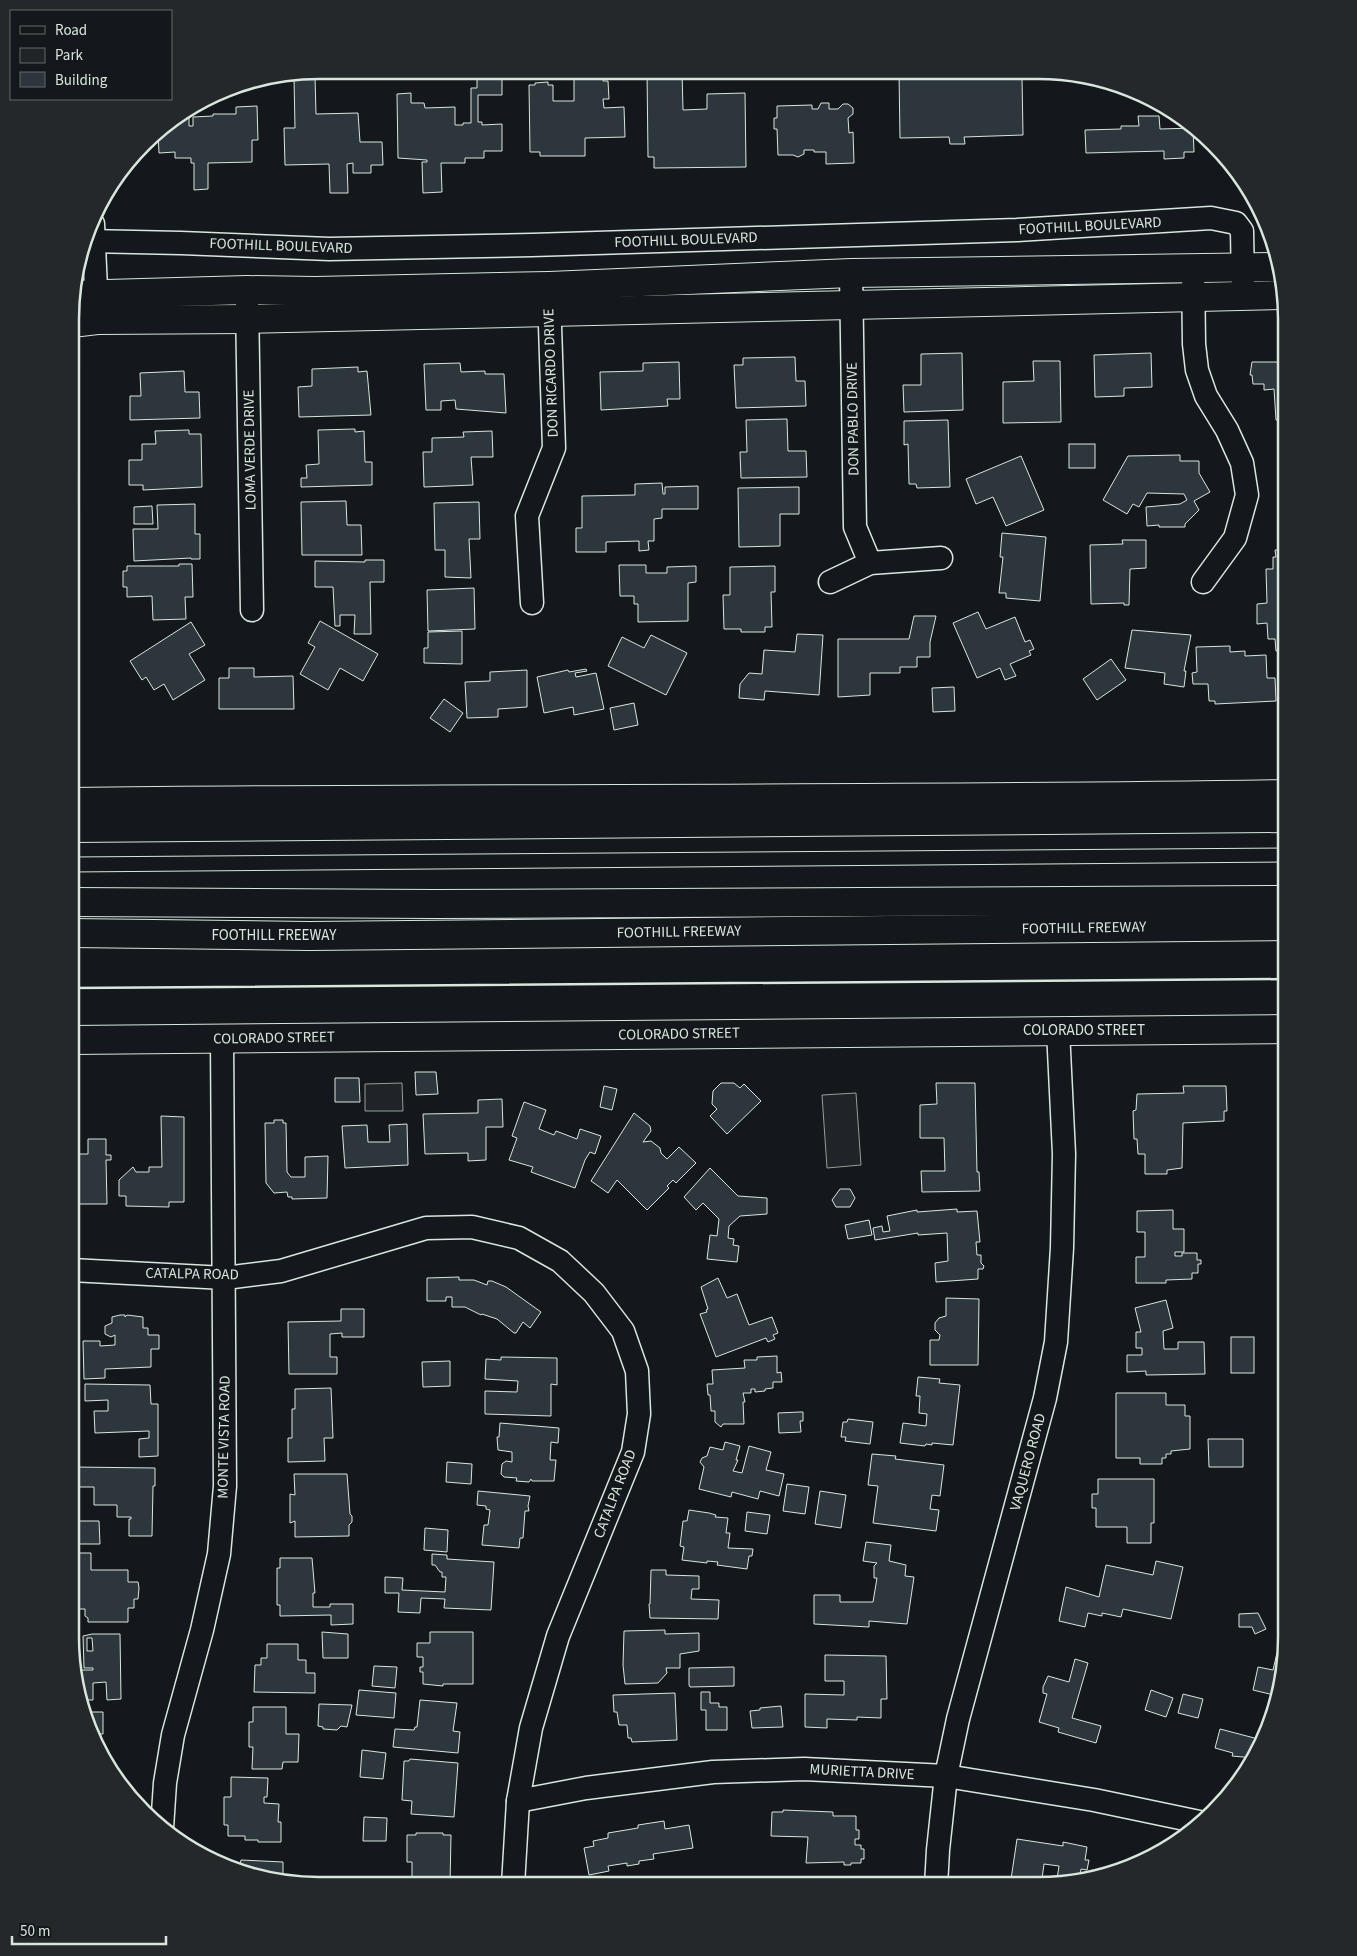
<svg xmlns="http://www.w3.org/2000/svg" width="1357" height="1956" font-family="'Source Sans 3',sans-serif">
  <rect width="100%" height="100%" fill="#14181c"/>
  <!-- green -->
  <g fill="#202428" stroke="#939e99">
    <path d="M402,1083L403,1111H365V1084Z"/>
    <path d="M856,1093L861,1165L827,1168L822,1095Z"/>
  </g>
  <!-- building -->
  <g fill="#2c363c" stroke="#d8e6dc" fill-rule="evenodd">
    <path d="M477,70L502,71V95H478V122H482V125L502,124V151H484V158H465V163H441L442,192L423,193L422,162H427V160L398,158L397,94L411,93V103H424L425,108L455,107V125H463V123H471V88H477Z"/>
    <path d="M647,71H682L683,110L707,109V94L745,93L746,167L654,168V157H648Z"/>
    <path d="M899,72H1020V77H1022L1023,135L964,137L965,144H950L949,137L900,138Z"/>
    <path d="M315,77L316,114L358,113L360,142H382L383,165H371V173H353V163L347,164L348,193H330L329,164L285,165L284,128H295L294,78Z"/>
    <path d="M603,78V81H608L609,99H603L604,108L624,107L625,137L585,138V156H540V152H530L529,85H535V83L548,82V85H553V101H574V79Z"/>
    <path d="M821,103H829V109H838L843,104H848L853,108V114L848,118L849,133L853,132L854,163L826,164V152H814V150H804V154L798,157L793,155H778L777,129H774V118H777V106L812,105V109H818Z"/>
    <path d="M257,106L258,140H252V162L208,163V189L194,190V163H191V158H175V152L159,153L158,133H153L186,114H189V126H193V117L213,116V114H236V107Z"/>
    <path d="M1138,116H1159L1160,129L1193,128L1194,152H1184V158L1164,159V151L1086,153L1085,130L1121,129V126H1139Z"/>
    <path d="M962,353L963,410L904,412L903,385H921V354Z"/>
    <path d="M1151,353L1152,387L1124,388V396L1095,397L1094,355Z"/>
    <path d="M795,357L796,381H805L806,406L736,408L734,365H743V358Z"/>
    <path d="M1033,361H1060L1061,422L1003,423V382L1034,381Z"/>
    <path d="M679,362L680,399H667L668,406L601,410L600,372L643,371V363Z"/>
    <path d="M1252,362H1287V466L1286,422L1276,420L1274,389L1264,390V384H1253L1252,375H1250Z"/>
    <path d="M460,363L461,372L485,371V374H504L506,413L456,409L455,400L441,401V410H426L424,364Z"/>
    <path d="M358,367V372L367,371L371,415L299,417L298,387L312,386V369Z"/>
    <path d="M184,371L185,392H199L200,418L130,420V396H141L140,373Z"/>
    <path d="M787,419L788,451H806L807,477L741,478L740,452H747L746,420Z"/>
    <path d="M948,420L950,487L917,488L916,484H909L908,444L904,445V421Z"/>
    <path d="M355,429V432L364,431L365,462H372V485L301,487V478H307L306,465L319,464L318,430Z"/>
    <path d="M189,430V434H201L202,487L143,490V485H129V460H142V444H156L155,431Z"/>
    <path d="M492,431L493,457H471L473,485L424,487L423,452H432V438L464,437L463,432Z"/>
    <rect x="1069" y="444" width="26" height="24"/>
    <path d="M1180,455V461H1199V473L1210,492L1194,501L1199,510L1185,524V527H1159V525L1147,526L1146,507L1180,504L1187,500L1184,494L1147,493L1139,507L1133,504L1127,514L1103,500L1128,456Z"/>
    <path d="M1021,456L1044,510L1006,526L993,497L976,504L966,479Z"/>
    <path d="M662,483L663,494H665V487L698,486V509H662V518L654,519V541H648L649,550L639,551V541L606,542V552H576V528H582V496L635,495V484Z"/>
    <path d="M799,487V514H780V546L739,547L738,488Z"/>
    <path d="M346,501L347,525H361L362,555H302L301,502Z"/>
    <path d="M479,502L480,539H469L471,578L445,577V550H435L434,503Z"/>
    <path d="M195,504V534H200V559H191V558L134,561L133,529H158L157,505Z"/>
    <path d="M152,506L153,524H134V507Z"/>
    <path d="M1002,533L1046,537L1040,601L1006,598V593H999L1003,557H1000Z"/>
    <path d="M1122,540H1146V568L1130,569L1129,605H1124V603L1091,604L1090,545L1123,544Z"/>
    <path d="M1275,550H1287V650L1276,651L1275,639H1268L1267,623L1257,624V604L1267,603L1266,569H1273V557H1276Z"/>
    <path d="M365,560H384V582H370L371,634H354L355,615H340V626H335L333,587H315V561L365,562Z"/>
    <path d="M179,564H192L193,597H185L186,619L153,620L152,596L127,597V587H123V571H127V566H179Z"/>
    <path d="M619,565H646V573H667V567L696,566V582L688,583V621L638,622V604H634V596H620Z"/>
    <path d="M775,566V592H771L772,627H765V632H741V629H724L723,595H730V567Z"/>
    <path d="M72,567H79L78,622L72,623Z"/>
    <path d="M474,588L475,629L428,631L427,590Z"/>
    <path d="M978,612L986,629L1015,617L1025,642L1030,640L1034,649L1029,651L1031,655L1010,664L1016,676L1005,680L1000,668L977,678L953,623Z"/>
    <path d="M914,616H936L930,642V657H917V667H900V673H870V695L838,697V639H909Z"/>
    <path d="M320,621L378,654L363,681L340,668L328,690L300,674L315,647L308,643Z"/>
    <path d="M191,622L205,645L189,654L205,680L173,700L164,684L154,690L146,677L142,680L130,661Z"/>
    <path d="M1132,630L1191,635L1184,671H1186L1184,687L1164,684L1165,673L1125,668Z"/>
    <path d="M462,631V664L424,663V648H428V632Z"/>
    <path d="M797,634L823,635L819,695L765,691L764,700L739,698L740,684L749,673L762,674L764,650L795,652Z"/>
    <path d="M651,635L687,653L666,695L608,666L622,637L644,648Z"/>
    <path d="M1230,646V652L1245,651V656L1266,655L1267,678H1275L1276,701L1215,704V701H1209L1208,684H1193L1192,673L1197,672L1196,647Z"/>
    <path d="M1111,659L1126,680L1097,700L1083,679Z"/>
    <path d="M72,661L79,666L72,678Z"/>
    <path d="M229,668H254V677L293,676L294,709H219V678H229Z"/>
    <path d="M586,669L587,671L575,673L576,677L596,673L604,709L574,715L573,707L544,713L537,677L568,670L569,672Z"/>
    <path d="M527,670V707L498,709V717L467,718L465,682L490,681V672Z"/>
    <path d="M954,687L955,711L933,712L932,688Z"/>
    <path d="M444,699L463,713L450,732L430,718Z"/>
    <path d="M634,703L638,725L614,730L610,708Z"/>
    <path d="M415,1072H436L438,1094L416,1095Z"/>
    <path d="M335,1078H359L360,1102H335Z"/>
    <path d="M721,1083H734L740,1088L744,1084L761,1101L727,1134L710,1116L717,1109L712,1104L713,1091Z"/>
    <path d="M936,1083H975L977,1172H979L980,1191L922,1192L921,1171H945L944,1138H920V1105L937,1104Z"/>
    <path d="M604,1086L617,1089L612,1110L600,1107Z"/>
    <path d="M1183,1086H1226L1227,1111H1224V1121L1183,1123L1182,1168L1167,1170V1174H1145V1154H1138L1137,1139H1134L1133,1111L1136,1110L1137,1094L1184,1093Z"/>
    <path d="M502,1099L503,1127H486V1160L468,1161V1153L425,1154L423,1114L478,1113V1100Z"/>
    <path d="M524,1102L546,1110L539,1129L554,1135L556,1131L577,1139L580,1129L601,1136L595,1154L590,1152L585,1160L575,1188L531,1172L533,1167L509,1160L517,1138L512,1136Z"/>
    <path d="M634,1113L650,1126L651,1131L643,1142L651,1141L660,1148L661,1153L667,1159L679,1147L696,1163L676,1183L673,1180L667,1186L669,1188L647,1210L617,1180L608,1193L591,1181Z"/>
    <path d="M161,1116L184,1117V1202H169V1207L126,1206V1196H119V1180L133,1167L136,1172H149V1167H162Z"/>
    <path d="M274,1120H283V1123H286L287,1172L291,1177H305V1157L328,1156L327,1198L292,1199V1197H288L287,1192L274,1193L266,1183L265,1123H274Z"/>
    <path d="M407,1124L408,1165L345,1168L342,1126L367,1125L368,1142H390L389,1125Z"/>
    <path d="M88,1139H106V1155H111V1160H106L107,1204H71V1146H73V1154H88Z"/>
    <path d="M710,1168L738,1196L767,1198V1214L740,1216L729,1226L728,1238L734,1239L733,1245L739,1246L737,1262L707,1259L710,1235L717,1236L719,1219L703,1203L696,1210L684,1197Z"/>
    <path d="M840,1189H850L855,1198L850,1207H836L832,1200Z"/>
    <path d="M957,1209V1212L977,1211L980,1242H976L977,1255H981V1263L984,1266L983,1269H978V1279L936,1282L935,1263L948,1261L947,1233L918,1235V1233L875,1240L873,1228L882,1226L883,1232L890,1231L887,1216L917,1210V1212Z"/>
    <path d="M1173,1210V1229H1184V1252H1175V1256H1182V1253H1197V1260H1201V1264H1198V1273H1192V1279L1166,1280V1283H1136V1257H1145V1232H1137V1211Z"/>
    <path d="M869,1220L872,1235L848,1239L845,1225Z"/>
    <path d="M459,1277V1280H474L487,1285L488,1281H492L506,1287L541,1312L530,1328L523,1322L516,1333H514L497,1319L482,1314L481,1315L465,1307H452V1297H446V1301H427V1278Z"/>
    <path d="M718,1278L727,1298L737,1294L749,1325L772,1317L778,1333L773,1335L775,1339L768,1342L766,1338L716,1357L700,1314L707,1312L706,1310L708,1309L701,1287Z"/>
    <path d="M946,1298L979,1299L978,1365H930V1340H939L940,1335L935,1330V1323L939,1318L946,1316Z"/>
    <path d="M1166,1300L1173,1328L1163,1331L1164,1349H1178V1342H1204L1205,1374L1146,1375V1371L1127,1372V1355H1142V1348H1136V1332H1141L1135,1308Z"/>
    <path d="M341,1309H364V1337H342V1333L330,1334V1357H337V1374H289L288,1322L341,1321Z"/>
    <path d="M120,1315H125V1317L127,1315L143,1317V1328H148V1335H159V1349H151V1367L105,1369V1378L84,1379L83,1341H100V1346L115,1345V1335L111,1337L105,1334V1326L112,1323V1317Z"/>
    <rect x="1231" y="1337" width="23" height="36"/>
    <path d="M777,1356V1373L781,1372L782,1382H773V1388L765,1389V1391L755,1392V1389H751V1393H743L745,1402H743L744,1424H723L721,1427L715,1422V1411H711L710,1395H708L707,1384H713L712,1370L745,1368L744,1360H757V1357Z"/>
    <path d="M501,1357L557,1358V1385L551,1384V1416L485,1414V1391L517,1392L518,1381L485,1379L486,1359L501,1360Z"/>
    <path d="M450,1361V1386L423,1387L422,1362Z"/>
    <path d="M918,1377L940,1379L939,1383L960,1385L953,1445L932,1443V1445L926,1444L925,1446L900,1443L903,1423L926,1426L927,1414L919,1413L920,1396H916Z"/>
    <path d="M85,1384L150,1385L151,1404H158V1456L139,1457V1439L149,1438V1431L95,1433L94,1411H108V1400L85,1401Z"/>
    <path d="M331,1388L333,1438H324L325,1461L288,1462V1438H292V1409H295V1389Z"/>
    <path d="M1116,1393H1166V1405H1185V1416H1190V1449L1171,1451V1454H1166V1458H1162V1464H1140V1458H1116Z"/>
    <path d="M800,1412H803V1421H800L801,1432L779,1433L778,1413Z"/>
    <path d="M848,1419L873,1422L870,1444L845,1441L846,1437H841L843,1422H847Z"/>
    <path d="M1285,1419H1287V1449L1282,1448Z"/>
    <path d="M500,1423L559,1428L558,1443L551,1442L550,1460H556L554,1481H532L531,1479L529,1482L516,1481L517,1478L504,1477L501,1474L502,1464L506,1461L512,1462V1452L498,1450L497,1437H499Z"/>
    <path d="M1208,1439H1243V1467H1209Z"/>
    <path d="M725,1442L740,1446L736,1460H738L733,1471L742,1473L749,1446L771,1452L766,1470L784,1474L779,1496L760,1491L758,1499L732,1492L731,1497L699,1489L704,1467L700,1462L702,1458L707,1456L710,1447L723,1450Z"/>
    <path d="M872,1454L896,1456L895,1459L944,1465L940,1496L932,1495L930,1509L939,1510L936,1531L873,1523L878,1486L868,1485Z"/>
    <path d="M447,1462L472,1464L471,1484L446,1482Z"/>
    <path d="M73,1467L155,1468V1486H153L152,1536H129V1519H131V1517H117V1505H94V1487H73Z"/>
    <path d="M294,1474H347L350,1514L352,1516V1522L349,1525V1536L295,1537V1521L290,1523V1494L295,1495Z"/>
    <path d="M1098,1479H1154V1523H1151V1543H1127V1527H1096V1508H1092V1494H1098Z"/>
    <path d="M787,1484L809,1487L805,1514L783,1511Z"/>
    <path d="M478,1491L530,1496L528,1506L529,1511H525L523,1538H520L519,1548L482,1545L484,1525H488L490,1510L486,1509V1506L477,1505Z"/>
    <path d="M820,1491L846,1495L841,1528L815,1524Z"/>
    <path d="M689,1510L709,1513L716,1515L715,1517L728,1518L726,1533H730L728,1548L753,1549L752,1556H749L747,1569L717,1565L718,1562L707,1561V1563L682,1560L684,1547L680,1546L683,1521H687Z"/>
    <path d="M747,1512L770,1515L767,1534L745,1531Z"/>
    <path d="M77,1521H99L100,1544H77Z"/>
    <path d="M425,1528L448,1530L447,1552L424,1550Z"/>
    <path d="M866,1542L891,1545L889,1561L906,1565L905,1576L914,1577L907,1624L869,1621V1627L814,1624V1595H840V1602H873L877,1578H874V1566L877,1563L863,1561Z"/>
    <path d="M70,1553H91V1570H128V1582H138L139,1588L138,1599H134V1608H128V1622H88V1618L85,1616V1609H77V1598H70Z"/>
    <path d="M432,1554L447,1555V1559L494,1562L491,1610L444,1608L445,1599L421,1598L420,1613L398,1612L399,1593H385V1577L403,1578L402,1590L445,1592L446,1577H442V1572H440L435,1565H432Z"/>
    <path d="M280,1558H312L315,1593H313V1607H330V1604H353V1624L331,1625V1615L280,1616V1605H277V1568H280Z"/>
    <path d="M1156,1561L1183,1567L1171,1619L1123,1609L1121,1617L1102,1613V1616L1088,1613L1085,1627L1059,1621L1066,1587L1099,1597L1106,1565L1153,1575Z"/>
    <path d="M651,1570H666V1575L699,1576V1589H692L691,1599L719,1600L718,1619L650,1618L649,1604H650Z"/>
    <path d="M1258,1613L1266,1629L1255,1634L1252,1627H1239V1614Z"/>
    <path d="M665,1630V1634L699,1633V1651L680,1654V1668H666L667,1673L658,1683L625,1684L623,1665L624,1631Z"/>
    <path d="M322,1632L348,1634V1658H323Z"/>
    <path d="M430,1632H473V1684H443V1686L423,1684V1672H420V1667H423V1657H417V1643H430Z"/>
    <path d="M92,1634H120L121,1699L107,1700L106,1682L93,1683V1700H80L75,1686L73,1670H93V1668H84L83,1636ZM87,1638H92L93,1651H87Z"/>
    <path d="M267,1644H298V1660H306V1673H315V1693L254,1692L255,1665H261V1658H267Z"/>
    <path d="M1277,1653L1286,1655L1278,1696L1253,1690L1258,1667L1273,1670Z"/>
    <path d="M825,1655L886,1656L887,1699H881V1718L857,1717V1720L827,1719V1728L805,1727V1694L844,1695V1681H825Z"/>
    <path d="M1075,1659L1088,1663L1072,1718L1101,1726L1096,1743L1058,1732L1059,1728L1039,1722L1047,1694L1043,1693V1687L1048,1676L1069,1682Z"/>
    <path d="M374,1666L397,1667L395,1688L372,1686Z"/>
    <path d="M734,1667V1686L690,1687L689,1685V1668Z"/>
    <path d="M359,1690L396,1693L394,1718L356,1715Z"/>
    <path d="M1151,1690L1173,1698L1166,1717L1145,1710Z"/>
    <path d="M701,1692H710V1703H719V1707H727V1730H706V1710H701Z"/>
    <path d="M675,1693L677,1740L632,1742L631,1738H628L627,1725H619L617,1712H614L613,1695Z"/>
    <path d="M1183,1694L1203,1699L1198,1718L1178,1713Z"/>
    <path d="M420,1700L457,1703L453,1731L460,1732L458,1753L393,1747L395,1729L414,1730L415,1727H417Z"/>
    <path d="M319,1704L352,1705L347,1727L341,1726L337,1730L323,1729V1727L318,1726Z"/>
    <path d="M781,1706L783,1727L752,1728L750,1711L760,1710V1708Z"/>
    <path d="M253,1707H286V1734H299L298,1762H283L282,1769H252L253,1747H249V1722H253Z"/>
    <path d="M84,1712H103V1734H100V1753L96,1747Z"/>
    <path d="M1220,1729L1262,1740L1254,1758L1232,1756L1233,1753L1215,1748Z"/>
    <path d="M362,1750L386,1753L383,1779L360,1777Z"/>
    <path d="M410,1759L458,1763L454,1817L411,1814L412,1801L402,1800L404,1761H409Z"/>
    <path d="M231,1777L268,1778L267,1797H264V1803L279,1804L278,1822H281V1842H258V1840H245V1836H228V1825H224V1797H231Z"/>
    <path d="M783,1810L833,1812V1816H856V1830H859V1839H855V1845H861V1849H864V1859H861V1863H851V1865H844V1862L806,1863L808,1837L771,1836L772,1812H783Z"/>
    <path d="M364,1817L387,1818L386,1841H363Z"/>
    <path d="M664,1821L665,1829L689,1825L693,1848L653,1854L654,1859L639,1861V1864L627,1866V1863L608,1866L609,1871L589,1875L584,1848L594,1846L593,1841L608,1838V1833L638,1828V1825Z"/>
    <path d="M416,1833H443V1835H451L450,1884H412V1862H407V1835H416Z"/>
    <path d="M1017,1839L1063,1846V1842L1087,1847L1085,1860H1089L1087,1870L1081,1869L1079,1882L1057,1879L1059,1866L1044,1864L1041,1886H1010Z"/>
    <path d="M241,1860L283,1862V1877H265V1879L238,1873L231,1869H239Z"/>
  </g>
  <g fill="none" stroke-linecap="round" stroke-linejoin="round">
    <defs>
      <g id="minor">
        <path d="M93,224L97,311"/>
        <path d="M87,241L181,243L329,249L532,245L1017,230L1211,218L1236,223L1242,231L1243,285"/>
        <path d="M1193,267L1194,344L1197,370L1206,396L1227,430L1242,463L1247,495L1235,538L1203,582"/>
        <path d="M851,273L855,527L870,563"/>
        <path d="M247,301L252,610"/>
        <path d="M830,582L870,563L941,558"/>
        <path d="M532,603L527,516L554,448L549,295"/>
        <path d="M71,1270L225,1278L281,1271L426,1228L472,1227L519,1238L560,1261L594,1293L623,1331L637,1371L639,1414L633,1452L558,1636L531,1728L518,1801L513,1885"/>
        <path d="M518,1801L586,1788L713,1772L804,1769L946,1776L1094,1800L1204,1823"/>
        <path d="M162,1828L165,1783L173,1735L202,1630L219,1554L225,1486L222,1039"/>
        <path d="M936,1886L938,1850L946,1776L958,1719L1045,1398L1056,1342L1062,1248L1064,1154L1058,1030"/>
      </g>
      <g id="major">
        <path d="M72,295L247,290L315,291L549,286L851,273L1280,267"/>
        <path d="M72,323L97,320L247,319L1284,295"/>
        <path d="M71,1040L1287,1029"/>
      </g>
      <g id="highway">
        <path d="M71,802C476,797 882,801 1287,794"/>
        <path d="M71,828L1287,818"/>
        <path d="M71,902L435,904L1287,900"/>
        <path d="M71,933L309,936L1287,926"/>
      </g>
    </defs>
    <!-- minor casing -->
    <use href="#minor" stroke="#d8e6dc" stroke-width="25"/>
    <!-- major casing -->
    <use href="#major" stroke="#d8e6dc" stroke-width="30"/>
    <!-- highway casing -->
    <use href="#highway" stroke="#d8e6dc" stroke-width="30"/>
    <!-- minor -->
    <use href="#minor" stroke="#14181c" stroke-width="22"/>
    <!-- major -->
    <use href="#major" stroke="#14181c" stroke-width="28"/>
    <!-- highway -->
    <use href="#highway" stroke="#14181c" stroke-width="28"/>
    <!-- tram -->
    <g stroke="#d8e6dc" stroke-width="1">
      <path d="M71,857L1287,848"/>
      <path d="M71,872L1287,862"/>
    </g>
    <!-- wall -->
    <path stroke="#d8e6dc" stroke-width="2.5" d="M71,988L1287,979"/>
  </g>
  <g text-anchor="middle" dominant-baseline="central" stroke-width="4" stroke-linejoin="round" paint-order="stroke">
    <!-- street labels -->
    <g font-size="15" fill="#d8e6dc" stroke="#14181c">
      <text transform="translate(1090 226) rotate(-3)">FOOTHILL BOULEVARD</text>
      <text transform="translate(686 240) rotate(-2)">FOOTHILL BOULEVARD</text>
      <text transform="translate(281 246) rotate(2)">FOOTHILL BOULEVARD</text>
      <text transform="translate(551 373) rotate(-92)">DON RICARDO DRIVE</text>
      <text transform="translate(853 419) rotate(-91)">DON PABLO DRIVE</text>
      <text transform="translate(250 450) rotate(-91)">LOMA VERDE DRIVE</text>
      <text transform="translate(1084 928) rotate(-1)">FOOTHILL FREEWAY</text>
      <text transform="translate(679 932) rotate(-1)">FOOTHILL FREEWAY</text>
      <text x="274" y="935">FOOTHILL FREEWAY</text>
      <text x="1084" y="1030">COLORADO STREET</text>
      <text transform="translate(679 1034) rotate(-1)">COLORADO STREET</text>
      <text transform="translate(274 1038) rotate(-1)">COLORADO STREET</text>
      <text transform="translate(192 1274) rotate(1)">CATALPA ROAD</text>
      <text transform="translate(224 1437) rotate(-89)">MONTE VISTA ROAD</text>
      <text transform="translate(1028 1462) rotate(-75)">VAQUERO ROAD</text>
      <text transform="translate(615 1494) rotate(-69)">CATALPA ROAD</text>
      <text transform="translate(862 1772) rotate(3)">MURIETTA DRIVE</text>
    </g>
  </g>
  <!-- crop -->
  <path d="M0 0H1357V1956H0ZM319 79H1038A240 240 0 0 1 1278 319V1637A240 240 0 0 1 1038 1877H319A240 240 0 0 1 79 1637V319A240 240 0 0 1 319 79Z" fill="#24282b" fill-rule="evenodd"/>
  <path fill="none" stroke="#d8e6dc" stroke-width="2.5" d="M319 79H1038A240 240 0 0 1 1278 319V1637A240 240 0 0 1 1038 1877H319A240 240 0 0 1 79 1637V319A240 240 0 0 1 319 79Z"/>
  <!-- legend -->
  <rect x="10" y="10" width="162" height="90" fill="#14181c" stroke="#626a69"/>
  <rect x="20" y="26" width="25" height="8" fill="#14181c" stroke="#626a69"/>
  <text x="55" y="35" font-size="15" fill="#d8e6dc">Road</text>
  <rect x="20" y="48" width="25" height="15" fill="#202428" stroke="#626a69"/>
  <text x="55" y="60" font-size="15" fill="#d8e6dc">Park</text>
  <rect x="20" y="72" width="25" height="15" fill="#2c363c" stroke="#626a69"/>
  <text x="55" y="85" font-size="15" fill="#d8e6dc">Building</text>
  <!-- scale -->
  <path d="M12 1936v8h154v-8" fill="none" stroke="#d8e6dc" stroke-width="2.5"/>
  <text x="20" y="1936" font-size="15" fill="#d8e6dc" stroke="#14181c" stroke-width="4" paint-order="stroke">50 m</text>
</svg>
